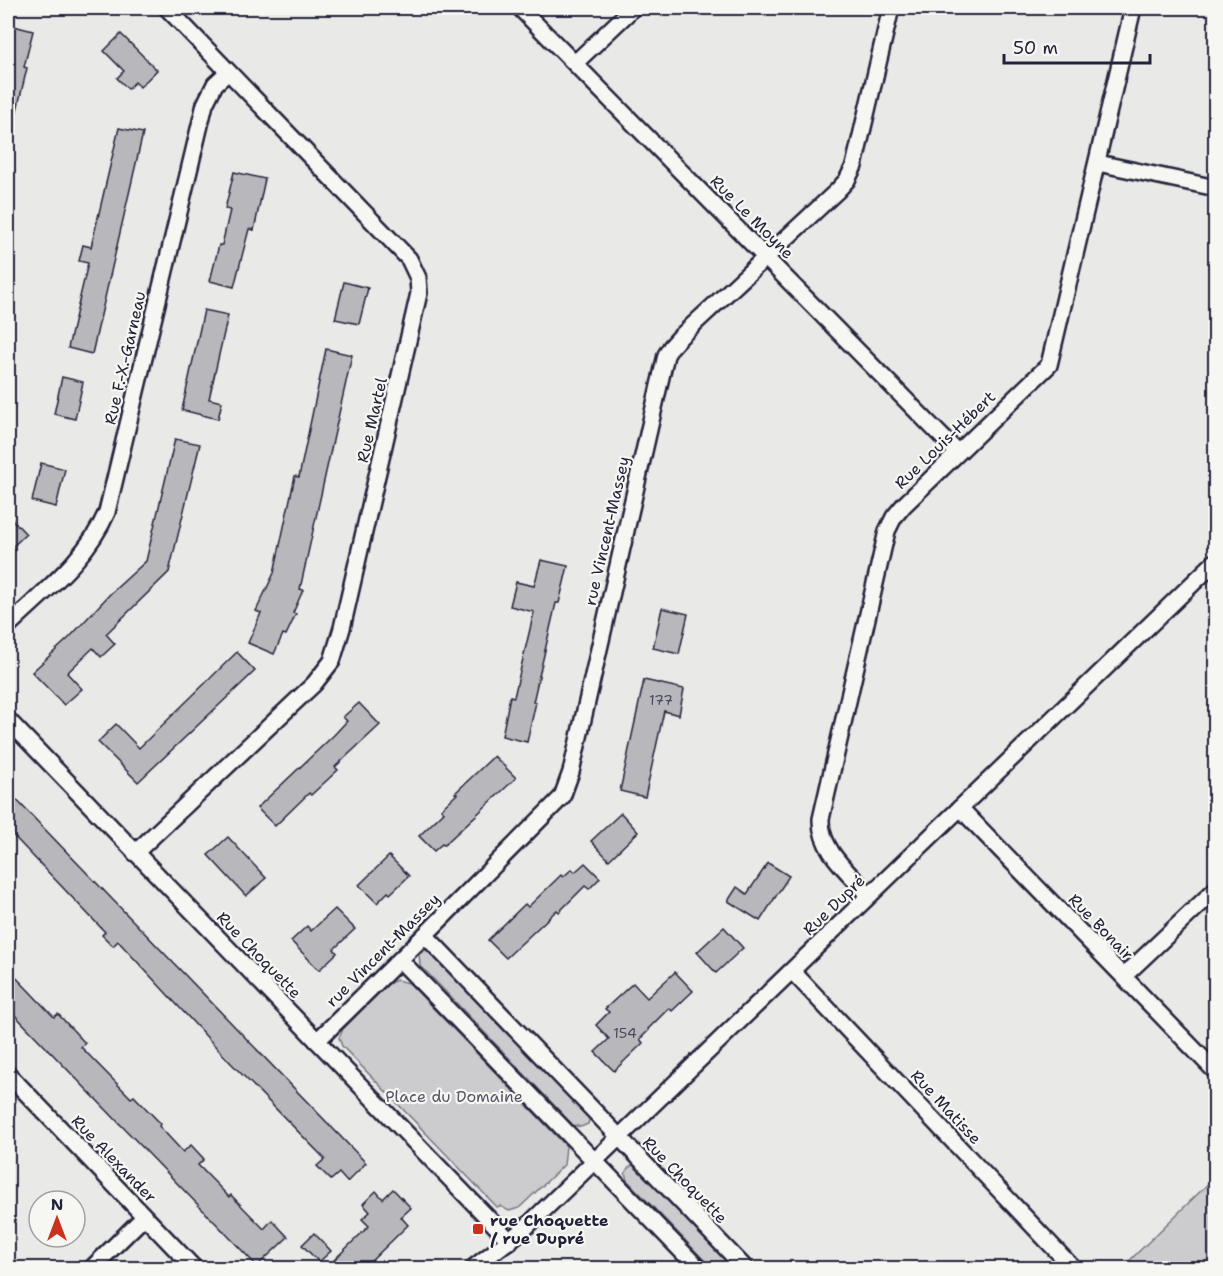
<svg xmlns="http://www.w3.org/2000/svg" width="1223" height="1276" font-family="'Shantell Sans',sans-serif">
  <rect width="100%" height="100%" fill="#e9e9e7"/>
  <filter id="ink" filterUnits="userSpaceOnUse"><feTurbulence type="fractalNoise" baseFrequency=".0167" numOctaves="2"/><feDisplacementMap in="SourceGraphic" scale="12" xChannelSelector="R" yChannelSelector="G"/><feConvolveMatrix kernelMatrix="1 2 1 2 8 2 1 2 1" color-interpolation-filters="sRGB"/></filter>
  <g filter="url(#ink)">
    <!-- green -->
    <g fill="#ccccce" stroke="#777784" stroke-width="1.5">
      <path d="M426,950H430L590,1117L588,1124L581,1127L573,1125L420,965L419,954Z"/>
      <path d="M396,980L409,983L566,1146L564,1165L519,1208L509,1211L500,1206L497,1207L342,1046L339,1038L343,1029L388,984Z"/>
      <path d="M637,1165L738,1268H712L627,1180C623,1171 628,1165 637,1165Z"/>
      <path d="M1215,1177V1268H1122Z"/>
    </g>
    <!-- building -->
    <g fill="#b8b8bc" stroke="#22223b" stroke-width="1.5">
      <path d="M10,25L33,31L24,67L27,68L14,123L8,122V34Z"/>
      <path d="M121,34L157,70L140,87L135,82L128,89L117,78L124,71L104,51Z"/>
      <path d="M119,128L143,133L92,354L68,348L88,263L79,261L83,245L91,247Z"/>
      <path d="M234,172L265,179L254,230L249,229L234,287L210,281L219,245H222L230,210L225,209Z"/>
      <path d="M344,282L368,288L359,324L335,319Z"/>
      <path d="M204,310L228,315L209,399L222,402L218,419L182,410Z"/>
      <path d="M326,349L352,355L300,589L303,590L293,613L296,614L286,635L283,634L274,654L248,643L261,613L256,611L274,573L295,476L299,477Z"/>
      <path d="M62,377L83,382L75,419L54,414Z"/>
      <path d="M175,439L200,444L169,572L106,634L115,644L101,657L93,648L67,673L82,689L64,705L32,672L69,638L110,594L146,561Z"/>
      <path d="M41,463L65,469L56,507L32,501Z"/>
      <path d="M8,515L26,534L8,551Z"/>
      <path d="M541,560L568,566L559,603H556L533,702H536L527,742L502,736L510,696L514,697L534,612L510,606L516,582L534,586Z"/>
      <path d="M662,608L688,614L679,654L653,648Z"/>
      <path d="M237,652L255,671L138,782L98,742L116,724L139,748Z"/>
      <path d="M644,680L684,689L679,715L664,711L645,797L620,791Z"/>
      <path d="M359,703L380,725L335,767L338,770L311,795L309,793L275,826L257,808L334,735L347,721L343,717Z"/>
      <path d="M494,756L516,778L444,845L442,844L434,851L419,836L444,812L441,809L457,794L455,793Z"/>
      <path d="M8,791L366,1163L347,1182L339,1173L331,1180L317,1166L325,1159L228,1060L118,941L113,946L102,935L105,932L8,830Z"/>
      <path d="M621,813L638,832L609,860L591,841Z"/>
      <path d="M228,837L266,878L246,896L208,855Z"/>
      <path d="M389,856L409,876L390,894L388,892L377,903L359,885Z"/>
      <path d="M585,863L600,878L589,889L585,886L559,912L557,910L506,958L488,940L525,904L528,907L561,875L563,877L572,869L575,872Z"/>
      <path d="M768,863L789,876L760,921L728,901L737,887L747,894Z"/>
      <path d="M335,909L355,929L334,949L337,953L319,970L291,941L307,926L311,931Z"/>
      <path d="M724,927L743,948L716,973L697,952Z"/>
      <path d="M8,969L54,1017L58,1014L85,1043L81,1047L131,1098L134,1096L161,1124L159,1126L183,1152L191,1145L204,1159L198,1165L229,1197L231,1195L264,1229L272,1220L288,1237L257,1266L8,1008Z"/>
      <path d="M675,972L693,991L672,1011L669,1008L648,1029L649,1030L640,1039L643,1043L614,1071L595,1052L609,1039L596,1025L609,1012L605,1009L633,983L647,998Z"/>
      <path d="M393,1189L411,1208L401,1217L408,1225L363,1269H342L334,1260L369,1226L362,1219L370,1212L363,1204L376,1191L383,1199Z"/>
      <path d="M314,1233L331,1251L319,1262L302,1245Z"/>
    </g>
    <g fill="none" stroke-linecap="round" stroke-linejoin="round">
      <defs>
        <g id="street">
          <path d="M520,8L957,452"/>
          <path d="M575,63L633,8"/>
          <path d="M1098,163L1216,188"/>
          <path d="M8,626C44,591 87,559 107,512L205,104L215,84L228,72"/>
          <path d="M8,720L510,1241"/>
          <path d="M960,808L1216,1072"/>
          <path d="M135,853L314,684L332,661L342,628L419,293L418,278L409,259L167,8"/>
          <path d="M869,895C850,873 820,851 821,819L887,531L894,517L904,505L1049,365L1133,8"/>
          <path d="M425,935L745,1268"/>
          <path d="M400,960L698,1268"/>
          <path d="M792,971L1073,1268"/>
          <path d="M1124,976L1216,889"/>
          <path d="M317,1041L425,935L562,797L571,772L666,355L671,347L680,337L837,191L847,180L854,166L891,8"/>
          <path d="M8,1074L194,1268"/>
          <path d="M92,1268L144,1217"/>
          <path d="M473,1268L524,1229L1216,561"/>
        </g>
      </defs>
      <!-- street casing -->
      <use href="#street" stroke="#22223b" stroke-width="20"/>
      <!-- street -->
      <use href="#street" stroke="#f6f6f2" stroke-width="15"/>
    </g>
  </g>
  <!-- markers -->
  <rect fill="#c8321e" stroke="#f6f6f2" stroke-width="2" x="472" y="1223" width="12" height="12" rx="3"/>
  <g text-anchor="middle" dominant-baseline="central" stroke-width="4.5" stroke-linejoin="round" paint-order="stroke">
    <!-- number labels -->
    <g font-size="14" fill="#48485b">
      <text x="661" y="700">177</text>
      <text x="625" y="1033">154</text>
    </g>
    <!-- street labels -->
    <g font-size="16" fill="#22223b" stroke="#f6f6f2">
      <text transform="translate(752 217) rotate(45)">Rue Le Moyne</text>
      <text transform="translate(125 358) rotate(-77)">Rue F.-X.-Garneau</text>
      <text transform="translate(372 420) rotate(-77)">Rue Martel</text>
      <text transform="translate(945 440) rotate(-44)">Rue Louis-Hébert</text>
      <text transform="translate(607 531) rotate(-77)">rue Vincent-Massey</text>
      <text transform="translate(834 905) rotate(-44)">Rue Dupré</text>
      <text transform="translate(1101 927) rotate(46)">Rue Bonair</text>
      <text transform="translate(383 950) rotate(-45)">rue Vincent-Massey</text>
      <text transform="translate(259 955) rotate(46)">Rue Choquette</text>
      <text transform="translate(946 1107) rotate(47)">Rue Matisse</text>
      <text transform="translate(114 1159) rotate(46)">Rue Alexander</text>
      <text transform="translate(685 1180) rotate(46)">Rue Choquette</text>
    </g>
    <!-- park labels -->
    <g font-size="16" fill="#555567" stroke="#f6f6f2">
      <text x="454" y="1096">Place du Domaine</text>
    </g>
    <!-- poi labels -->
    <g font-size="16" font-weight="bold" fill="#22223b" stroke="#f6f6f2" text-anchor="start">
      <text x="490" y="1220">rue Choquette<tspan x="490" dy="18">/ rue Dupré</tspan></text>
    </g>
  </g>
  <!-- margin -->
  <rect width="1223" height="1276" fill="none" stroke="#f6f6f2" stroke-width="30"/>
  <rect x="15" y="15" width="1193" height="1246" fill="none" stroke="#22223b" stroke-width="2" filter="url(#ink)"/>
  <!-- north arrow -->
  <g transform="translate(57 1219)"><circle r="28" fill="#f6f6f2" stroke="#a1a1a9" stroke-width="1.5"/>
  <path d="M0-4.5L10 22L0 15L-10 22Z" fill="#c8321e"/>
  <text y="-9" font-size="16" font-weight="bold" text-anchor="middle" fill="#22223b">N</text>
  </g>
  <!-- scale -->
  <path d="M1004 54v9h146v-9" fill="none" stroke="#22223b" stroke-width="3"/>
  <text x="1013" y="54" font-size="18" fill="#22223b" stroke="#f6f6f2" stroke-width="4.5" paint-order="stroke">50 m</text>
</svg>
